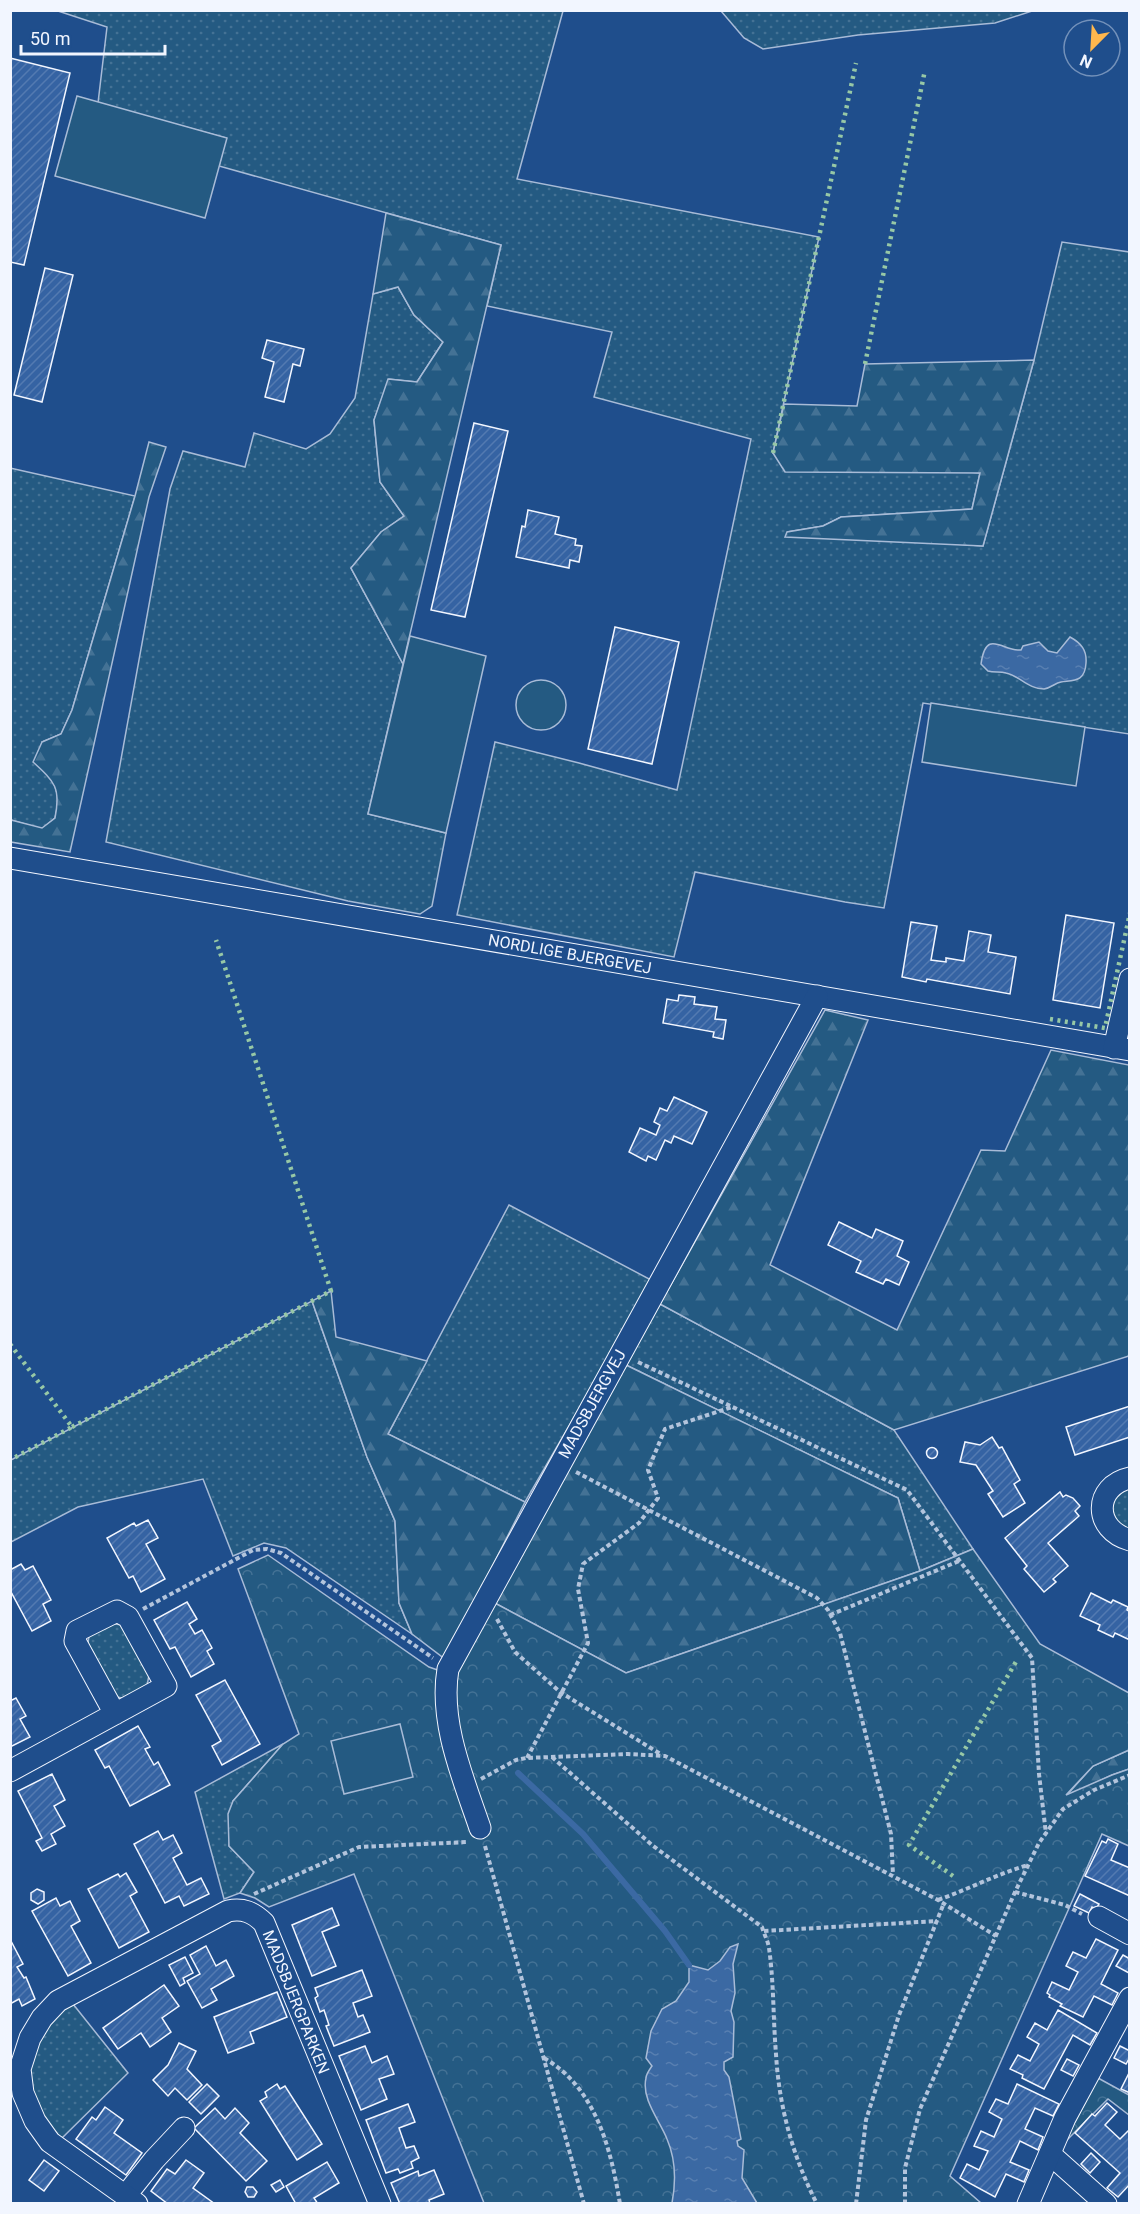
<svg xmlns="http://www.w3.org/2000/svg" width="1140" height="2214" font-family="Roboto,sans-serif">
  <defs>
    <pattern id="grass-dots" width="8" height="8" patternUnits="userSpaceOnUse" patternTransform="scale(1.5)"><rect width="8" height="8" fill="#245a82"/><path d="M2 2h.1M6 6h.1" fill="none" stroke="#447295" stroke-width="1.8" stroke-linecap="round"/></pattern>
    <pattern id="forest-firs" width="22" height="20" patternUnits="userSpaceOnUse" patternTransform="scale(1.5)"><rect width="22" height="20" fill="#245a82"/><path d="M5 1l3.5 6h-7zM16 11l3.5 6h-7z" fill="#447295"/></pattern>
    <pattern id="park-crowns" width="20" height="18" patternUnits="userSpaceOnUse" patternTransform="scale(1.5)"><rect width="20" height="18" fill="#245a82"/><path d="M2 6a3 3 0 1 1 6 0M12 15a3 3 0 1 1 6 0" fill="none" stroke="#447295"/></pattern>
    <pattern id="water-ripples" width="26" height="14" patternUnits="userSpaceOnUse" patternTransform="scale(1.5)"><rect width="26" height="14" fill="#3b69a3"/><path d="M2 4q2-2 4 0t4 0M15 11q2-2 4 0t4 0" fill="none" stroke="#587fb1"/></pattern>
    <pattern id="building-hatch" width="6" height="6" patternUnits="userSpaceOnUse" patternTransform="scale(1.5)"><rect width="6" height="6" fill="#3563a3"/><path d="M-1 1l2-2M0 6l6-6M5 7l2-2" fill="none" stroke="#537ab1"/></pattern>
  </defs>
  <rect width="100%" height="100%" fill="#1f4e8c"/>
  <!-- grass -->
  <g fill="url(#grass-dots)" stroke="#a8bbd7" stroke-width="1.5">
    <path d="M58,11H563L517,179L819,237L773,453L980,473L972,509L841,517L823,526L787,532L983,546L1034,360L1062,242L1129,252V734L923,703L884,908L845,902L695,872L674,957L457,915L495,742L579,763L677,790L751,439L594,397L612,332L487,306L501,245L219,166L226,138L98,103L107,27Z"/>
    <path d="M721,11H1032L995,23L858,35L763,49L744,38Z"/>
    <path d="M398,287L414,315L443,342L417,382L389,379L374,420L380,482L404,516L381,532L351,568L403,664L368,814L446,833L432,906L420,914L348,901L106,842L170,489L183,451L245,467L254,433L306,449L330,434L355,398L373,294Z"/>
    <path d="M10,468L135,496L72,710L61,734L42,742L59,800L55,818L42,829L11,820Z"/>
    <path d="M509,1205L653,1281L525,1502L388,1434Z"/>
    <path d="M312,1301L367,1457L395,1521L399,1603L412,1634L286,1548L264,1543L233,1556L203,1479L78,1507L11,1542V1460Z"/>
    <path d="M660,1304L894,1430L973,1549L920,1571L898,1498L626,1365Z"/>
    <path d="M1129,1487V1531L1124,1530L1111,1513L1113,1499Z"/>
    <path d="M111,1623L121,1625L149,1675L147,1686L122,1698L117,1697L88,1643L89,1636Z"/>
    <path d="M283,1744L233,1801L229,1846L254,1872L240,1893L224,1899L195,1792Z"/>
    <path d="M73,2004L128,2073L62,2138C15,2102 22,2032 73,2004Z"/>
  </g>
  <!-- forest -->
  <g fill="url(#forest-firs)" stroke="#a8bbd7" stroke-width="1.5">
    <path d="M386,213L501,245L403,664L351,568L381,532L404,516L380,482L374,420L388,379L417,382L443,342L414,315L398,287L373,294Z"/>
    <path d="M1034,360L983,546L785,537L787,532L823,526L841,517L972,509L980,473L785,472L773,453L784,404L857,406L865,364Z"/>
    <path d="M149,442L166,447L149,497L70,852L11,842V820L42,828L55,818C61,788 55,782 33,762L42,742L61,734L72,710L135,496Z"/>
    <path d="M825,1010L868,1020L770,1265L897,1330L981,1150L1005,1151L1051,1050L1129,1065V1356L894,1430L660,1304Z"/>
    <path d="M331,1291L336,1337L427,1361L388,1434L525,1502L445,1659L412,1634L399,1603L395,1521L367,1457L312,1301Z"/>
    <path d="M626,1365L898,1498L920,1571L626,1673L491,1601Z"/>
    <path d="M1129,1750V1769L1112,1775L1065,1797L1093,1766Z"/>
  </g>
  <!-- park -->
  <g fill="url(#park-crowns)" stroke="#a8bbd7" stroke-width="1.5">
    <path d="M973,1549L1040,1644L1129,1693V1750L1093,1766L1066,1795L1112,1775L1129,1769V1846L1102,1834L950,2176L981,2203H484L354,1874L269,1907L255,1898L240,1893L254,1872L229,1846L228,1814L233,1801L283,1744L299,1734L238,1569L268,1555L429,1667L455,1676L491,1601L626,1673L920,1571Z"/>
    <path d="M1098,2078L1129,2095V2115L1108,2099L1064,2143Z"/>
  </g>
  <!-- garden -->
  <g fill="#245a82" stroke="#a8bbd7" stroke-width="1.5">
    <path d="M77,96L227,138L205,218L55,176Z"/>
    <path d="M410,636L486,656L446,833L368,814Z"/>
    <circle cx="541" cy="705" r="25"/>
    <path d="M931,703L1085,727L1076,786L922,762Z"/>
    <path d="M400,1724L413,1777L344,1794L331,1741Z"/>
  </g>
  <!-- water -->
  <g fill="url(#water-ripples)" stroke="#a8bbd7" stroke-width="1.5">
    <path d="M1070,637C1081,643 1087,650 1086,663C1085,682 1074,680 1061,682C1055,683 1051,688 1044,689C1028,689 1020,676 1006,673C1000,671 994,673 988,671L981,664C986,627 1003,652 1021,650L1023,646L1039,642L1048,651L1057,653Z"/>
    <path d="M738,1944L733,1964L735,1993L731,2011L734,2022L733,2057L724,2062V2070L729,2077L741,2139L737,2141L738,2146L744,2150L742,2178L757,2203H672C676,2182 676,2160 667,2139C660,2121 641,2099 646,2078C646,2074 650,2069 652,2066L646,2058L651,2031L662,2009L676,2001L689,1982V1965L708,1970L720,1961L730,1947Z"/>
  </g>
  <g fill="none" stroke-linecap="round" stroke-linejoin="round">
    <!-- stream -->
    <path stroke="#3b69a3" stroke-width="6" d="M518,1773L583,1834L665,1931L689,1965"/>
  </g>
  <!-- building -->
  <g fill="url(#building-hatch)" stroke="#f2f6ff" stroke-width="1.5">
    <path d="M10,58L70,73L24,265L10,262Z"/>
    <path d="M45,268L73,275L42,402L14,395Z"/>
    <path d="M267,340L304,349L300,366L293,364L284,402L265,397L274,362L262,358Z"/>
    <path d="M474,423L508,431L465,617L431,610Z"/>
    <path d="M528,510L559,517L555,534L576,539L575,545L582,546L579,562L570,560L569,568L516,557L522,526L525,527Z"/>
    <path d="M615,627L679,642L652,764L588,749Z"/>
    <path d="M1066,915L1114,923L1100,1008L1053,1000Z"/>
    <path d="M911,922L937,926L931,960L946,962V958L964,961L969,931L991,935L988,952L1016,957L1010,994L927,979L926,982L902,977Z"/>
    <path d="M679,995L695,997L694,1004L717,1007L715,1019L726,1020L723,1039L713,1037L714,1032L663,1023L667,999L678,1001Z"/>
    <path d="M674,1097L707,1112L692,1144L674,1136L671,1143L665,1140L656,1160L648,1156L646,1161L629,1152L640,1128L656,1135L660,1125L654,1122L660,1108L667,1111Z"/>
    <path d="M839,1222L872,1238L876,1229L903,1241L897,1256L909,1262L899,1285L886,1279L883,1284L856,1272L861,1261L828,1245Z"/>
    <path d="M1130,1406V1437L1075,1455L1066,1427Z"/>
    <path d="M992,1437L999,1448L1002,1447L1020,1480L1014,1484L1025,1503L1003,1517L988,1494L993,1491L976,1465L960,1462L965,1442L980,1445Z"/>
    <circle cx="932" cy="1453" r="5.5"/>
    <path d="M1060,1492L1063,1497L1066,1495L1073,1498L1080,1506L1075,1511L1079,1516L1048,1543L1068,1566L1053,1579L1056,1582L1044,1592L1024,1569L1027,1566L1005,1538Z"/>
    <path d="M148,1520L158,1538L146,1544L165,1579L141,1592L133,1576L129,1578L107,1538L134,1523L136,1526Z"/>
    <path d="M21,1564L25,1570L33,1566L51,1600L43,1604L51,1621L32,1631L10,1590V1570Z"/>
    <path d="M1091,1593L1111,1603L1113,1600L1128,1607L1127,1610L1130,1612V1640L1115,1633L1113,1637L1098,1630L1100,1625L1080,1616Z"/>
    <path d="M187,1602L197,1619L189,1624L195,1634L202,1630L212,1648L207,1651L214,1664L191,1677L175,1647L170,1649L154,1620Z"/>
    <path d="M225,1680L260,1744L222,1765L212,1746L221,1741L196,1695Z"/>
    <path d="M16,1698L26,1716L20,1719L30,1737L10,1747V1701Z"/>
    <path d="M138,1726L150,1747L145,1749L154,1765L158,1762L170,1785L130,1806L109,1766L105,1768L95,1750Z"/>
    <path d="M52,1774L65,1800L54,1806L65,1826L51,1834L56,1844L42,1851L36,1841L42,1838L18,1791Z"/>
    <path d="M158,1831L163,1840L173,1835L182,1853L173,1858L187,1885L201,1878L209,1894L184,1906L179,1896L165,1903L134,1844Z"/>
    <path d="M1108,1839L1118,1844L1111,1860L1130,1868V1896L1085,1876L1102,1841L1106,1843Z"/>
    <path d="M126,1873L137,1892L130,1896L149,1932L119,1948L88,1889L118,1874L120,1877Z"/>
    <path d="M37,1889L44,1892V1900L38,1904L31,1900V1893Z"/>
    <path d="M1080,1894L1099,1904L1096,1909L1092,1907L1089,1913L1074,1906Z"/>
    <path d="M56,1898L60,1906L70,1901L80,1921L71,1926L91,1963L68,1976L32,1911Z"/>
    <path d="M332,1908L339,1925L322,1932L336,1966L312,1976L292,1925Z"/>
    <path d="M1096,1939L1118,1950L1101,1984L1118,1993L1112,2005L1094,1996L1083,2017L1060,2006L1062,2004L1049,1997L1050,1995L1047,1993L1052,1982L1069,1990L1078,1972L1066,1966L1073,1952L1086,1958Z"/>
    <path d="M11,1941L23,1964L17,1967L24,1978L26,1977L35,1999L22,2006L19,1999L10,2004Z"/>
    <path d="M206,1946L216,1966L226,1960L234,1976L211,1989L217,2000L202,2008L187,1981L200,1974L190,1955Z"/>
    <path d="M1123,1955L1130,1959L1129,1973L1116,1966Z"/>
    <path d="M185,1957L193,1973L183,1978L185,1983L180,1986L169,1965Z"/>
    <path d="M362,1970L372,1996L353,2003L358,2017L363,2015L370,2032L334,2046L326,2026L329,2025L324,2010L320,2012L315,1998L318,1996L315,1988Z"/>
    <path d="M164,1985L179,2006L162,2018L171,2032L150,2047L141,2033L118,2049L103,2028Z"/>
    <path d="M277,1992L287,2017L250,2032L254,2043L228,2053L214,2017Z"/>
    <path d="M1058,2010L1097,2033L1090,2045L1073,2035L1044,2089L1022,2078L1023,2075L1010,2069L1018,2055L1030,2061L1039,2044L1027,2037L1035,2023L1047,2030Z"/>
    <path d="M179,2043L196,2051L187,2069L202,2085L187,2100L175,2088L168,2096L153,2080L168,2065Z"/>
    <path d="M365,2046L372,2063L387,2056L394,2074L379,2079L387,2099L361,2110L339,2056Z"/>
    <path d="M1120,2046L1130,2051V2057L1126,2064L1114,2058Z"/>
    <path d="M1067,2059L1079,2065L1073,2076L1061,2070Z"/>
    <path d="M1130,2071V2093L1121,2089Z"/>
    <path d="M207,2084L219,2096L201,2114L189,2102Z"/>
    <path d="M277,2084L280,2089L285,2086L322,2144L297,2160L260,2101L267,2097L265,2092Z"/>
    <path d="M1017,2084L1059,2104L1053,2116L1035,2108L1025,2129L1043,2137L1038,2150L1020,2141L1010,2162L1029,2170L1024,2182L1006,2174L995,2197L960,2178L967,2164L979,2170L988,2151L974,2146L981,2131L994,2137L1002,2119L989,2112L996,2099L1008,2104Z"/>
    <path d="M1107,2103L1117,2112L1105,2125L1120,2139L1130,2129V2184L1118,2197L1107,2188L1120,2173L1075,2133L1092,2114L1095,2116Z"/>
    <path d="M408,2104L415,2122L399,2128L406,2148L414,2146L419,2158L411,2162L413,2168L400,2173L398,2169L386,2173L366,2120Z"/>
    <path d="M105,2107L123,2120L114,2133L142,2153L126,2175L76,2139L92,2117L96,2120Z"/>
    <path d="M215,2108L225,2119L235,2108L249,2123L240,2133L267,2161L246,2181L194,2128Z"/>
    <path d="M1091,2153L1100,2162L1090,2173L1081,2164Z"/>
    <path d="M44,2160L59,2171L44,2191L29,2180Z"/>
    <path d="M186,2160L204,2173L193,2188L215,2204H168L151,2191L167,2169L175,2174Z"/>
    <path d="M327,2162L339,2183L314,2198L318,2204H296L286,2186Z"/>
    <path d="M434,2170L444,2194L429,2200L430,2204H400L391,2183L418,2171L419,2176Z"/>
    <path d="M280,2180L284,2187L276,2192L271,2185Z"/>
    <path d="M247,2187H253L257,2192L254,2197H248L245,2192Z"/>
  </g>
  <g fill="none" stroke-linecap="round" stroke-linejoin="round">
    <defs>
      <g id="minor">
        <path d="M10,858L1130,1050"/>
        <path d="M1114,1048L1130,979"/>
        <path d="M1130,1478C1093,1486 1093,1530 1130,1540"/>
        <path d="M10,1771L166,1686L128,1617L117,1611L77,1631L75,1641L115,1714"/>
        <path d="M480,1828C463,1778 439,1722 448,1669L817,996"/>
        <path d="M1099,1917L1130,1934"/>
        <path d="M1050,2154L1106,2204"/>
        <path d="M126,2195L154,2160L184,2128"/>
        <path d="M137,2204L50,2142L35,2121L23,2093L20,2069L30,2038L42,2018L58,2001L228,1911C243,1908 253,1912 264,1923L380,2204"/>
        <path d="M1028,2204L1065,2118L1130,1998"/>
      </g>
    </defs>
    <!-- minor casing -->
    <use href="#minor" stroke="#f2f6ff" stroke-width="23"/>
    <!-- path -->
    <g stroke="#b3c4dc" stroke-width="4" stroke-dasharray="4.5 3" stroke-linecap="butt">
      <path d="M638,1362L907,1490L1032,1658L1039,1774L1046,1834"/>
      <path d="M576,1472L817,1598L828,1610L840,1633L891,1834L893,1875"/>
      <path d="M143,1609L253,1550L267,1549L281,1553L433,1658"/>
      <path d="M830,1615L959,1561"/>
      <path d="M497,1619L515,1652L560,1692L662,1755"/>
      <path d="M552,1757L652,1845L762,1927C764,1934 768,1941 769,1948C774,1983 773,2019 776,2054C779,2107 793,2157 817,2204"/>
      <path d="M527,1758L588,1643L578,1589L583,1564L639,1523L658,1498L648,1470L665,1429L732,1407"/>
      <path d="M481,1779L516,1760L526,1758L628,1754L665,1756L938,1900L996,1936"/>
      <path d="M485,1846L584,2204"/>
      <path d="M1015,1892L1065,1905L1082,1914"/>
      <path d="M254,1894L359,1847L468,1842"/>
      <path d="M938,1900C969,1889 997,1874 1028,1865"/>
      <path d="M764,1931L937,1921"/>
      <path d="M544,2058C596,2088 611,2149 620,2204"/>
      <path d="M856,2204L866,2120L899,2015L944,1903"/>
      <path d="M905,2204V2168L920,2109L1015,1892L1039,1843L1063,1809L1094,1790L1130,1775"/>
    </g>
    <!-- minor -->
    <use href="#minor" stroke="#1f4e8c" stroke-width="21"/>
    <!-- hedge -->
    <g stroke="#97c8a6" stroke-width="4.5" stroke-dasharray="3 4.5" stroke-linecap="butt">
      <path d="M865,364L925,70"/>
      <path d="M773,453L856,63"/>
      <path d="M1050,1019L1105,1028L1130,913"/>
      <path d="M10,1344L72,1427L10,1460"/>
      <path d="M72,1427L331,1291L216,940"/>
      <path d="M953,1876L909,1845L1017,1660"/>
    </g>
  </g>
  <g text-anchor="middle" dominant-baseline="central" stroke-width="4.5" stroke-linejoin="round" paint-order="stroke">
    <!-- street labels -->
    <g font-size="16" fill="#f2f6ff" stroke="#1f4e8c">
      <text transform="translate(570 954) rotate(10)">NORDLIGE BJERGEVEJ</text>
      <text transform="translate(592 1404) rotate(-61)">MADSBJERGVEJ</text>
      <text transform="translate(296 2002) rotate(68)">MADSBJERGPARKEN</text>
    </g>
  </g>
  <!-- border -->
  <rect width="1140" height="2214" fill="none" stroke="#f2f6ff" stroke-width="24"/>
  <!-- north arrow -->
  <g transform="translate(1092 48) rotate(204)"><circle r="28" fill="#1f4e8c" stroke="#7391ba" stroke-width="1.5"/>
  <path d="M0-4.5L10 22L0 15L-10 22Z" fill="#ffb74d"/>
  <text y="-9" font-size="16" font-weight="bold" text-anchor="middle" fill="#f2f6ff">N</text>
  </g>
  <!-- scale -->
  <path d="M21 45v9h144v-9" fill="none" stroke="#f2f6ff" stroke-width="3"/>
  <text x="30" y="45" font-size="18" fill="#f2f6ff" stroke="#1f4e8c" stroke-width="4.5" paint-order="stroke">50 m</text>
</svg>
